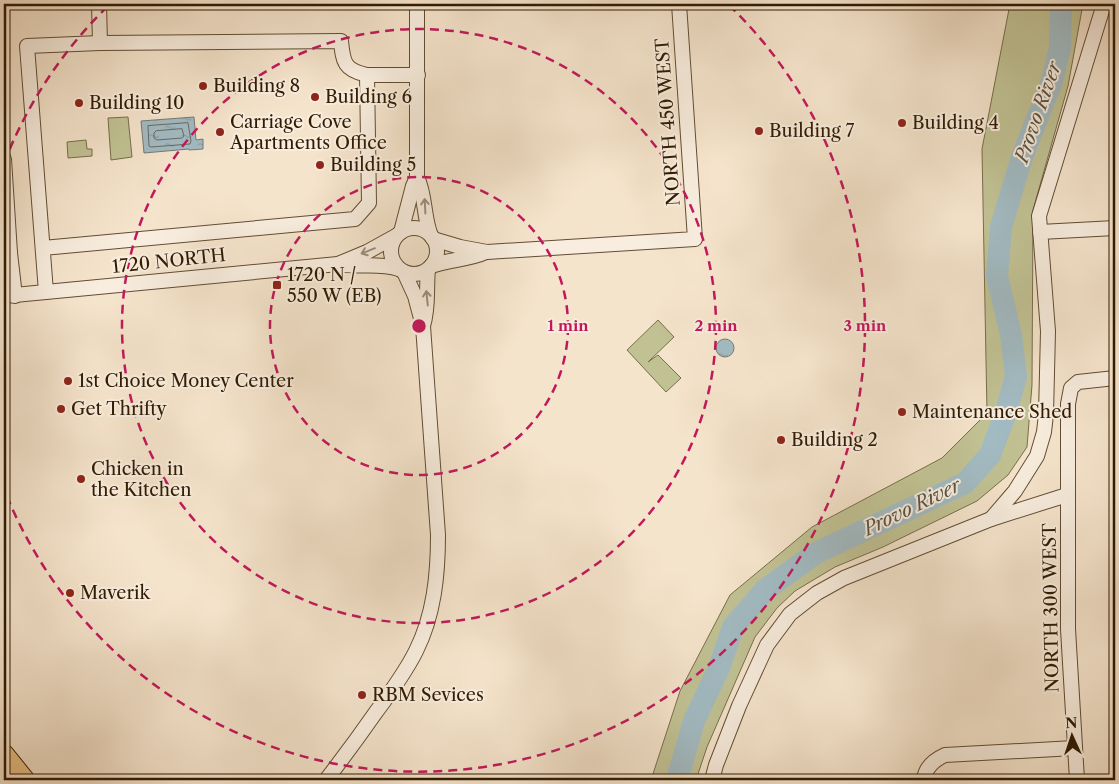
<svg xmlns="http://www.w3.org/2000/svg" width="1119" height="784" font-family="'Libre Caslon Text',serif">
  <defs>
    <pattern id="water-ripples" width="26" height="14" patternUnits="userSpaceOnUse" patternTransform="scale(1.25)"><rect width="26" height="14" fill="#a2bbc3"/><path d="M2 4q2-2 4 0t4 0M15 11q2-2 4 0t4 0" fill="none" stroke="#8ca0a6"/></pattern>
  </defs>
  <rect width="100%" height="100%" fill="#f5e4cc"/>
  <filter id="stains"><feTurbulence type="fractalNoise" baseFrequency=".004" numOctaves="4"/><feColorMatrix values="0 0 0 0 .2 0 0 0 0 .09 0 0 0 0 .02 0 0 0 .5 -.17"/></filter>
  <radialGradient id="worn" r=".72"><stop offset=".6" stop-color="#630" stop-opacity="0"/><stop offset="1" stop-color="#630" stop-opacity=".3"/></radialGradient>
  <!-- green -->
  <g fill="#c1c294" stroke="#786e4b">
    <path d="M1010,4H1083L1068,86L1033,210L1032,385L1027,447L1008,475L977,501L883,547L835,567L795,591L777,608L755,637L707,747L696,780H651L680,691L730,595L812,527L942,458L987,413L982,149Z"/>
    <path d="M128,117L132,157L111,160L108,118Z"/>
    <path d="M86,140L87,149H92V156L68,158L67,142Z"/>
    <path d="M658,320L674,337L648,362L658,355L681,378L666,392L627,350Z"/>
  </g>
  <!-- water -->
  <g fill="url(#water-ripples)" stroke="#747b76">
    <path d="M194,117L196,140L203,139V149L189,150V149L144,153L141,121Z"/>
    <circle cx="725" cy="348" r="9"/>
  </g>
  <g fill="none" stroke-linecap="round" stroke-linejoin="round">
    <!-- shore -->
    <g stroke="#696b62" stroke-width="1">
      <path d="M188,123L191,141L190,144L151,147L149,146L148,126Z"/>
      <path d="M182,129L184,136L182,138L157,140L154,138V133L156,131Z"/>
    </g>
    <!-- river -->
    <path stroke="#a2bbc3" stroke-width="22" d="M677,780L694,721L719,668L733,627L765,590L816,553L965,483L990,455L1006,412L1016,376L1011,335L997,276L1001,227L1022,157L1052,81L1060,47L1061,4"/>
    <defs>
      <g id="minor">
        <path d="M99,4L100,43"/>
        <path d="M417,4V177C426,196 423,216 431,236"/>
        <path d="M367,75H418"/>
        <path d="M4,159L10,253L4,254"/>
        <circle cx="414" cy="251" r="23"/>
        <path d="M401,232L413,186L417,177"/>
        <path d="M1040,232L1115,228"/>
        <path d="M433,239L460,247L487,252L695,239L679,4"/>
        <path d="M43,248L355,219L369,203L367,75C344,70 343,62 341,41L100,43L27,46L46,292"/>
        <path d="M10,253L15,296"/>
        <path d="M338,264L367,252L396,236"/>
        <path d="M431,266C450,259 469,260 486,252"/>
        <path d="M4,296L338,264C359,268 378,262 399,269"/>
        <path d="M423,326C429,307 426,289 428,269"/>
        <path d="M991,519L1015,491L1037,456L1044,432L1046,414L1048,331L1039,216L1104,4"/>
        <path d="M326,780C343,758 360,735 376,712C391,692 405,673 416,651C434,615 438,575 438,535L423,326L415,296L404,272"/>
        <path d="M712,780L716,765L739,706L767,645L790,614L817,593L844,578L991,519L1067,495"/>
        <path d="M924,780C925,768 934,760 945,755L1074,748"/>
        <path d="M1077,780L1068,629V404L1071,388L1078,382L1115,378"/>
      </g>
      <path id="major" d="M4,754L25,780"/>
    </defs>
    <!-- minor casing -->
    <use href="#minor" stroke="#614d34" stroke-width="16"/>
    <!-- major casing -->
    <use href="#major" stroke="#301b02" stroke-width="21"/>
    <!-- minor -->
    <use href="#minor" stroke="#f8edde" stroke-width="14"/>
    <!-- major -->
    <use href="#major" stroke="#eac286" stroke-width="19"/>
  </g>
  <!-- one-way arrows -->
  <defs><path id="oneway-shaft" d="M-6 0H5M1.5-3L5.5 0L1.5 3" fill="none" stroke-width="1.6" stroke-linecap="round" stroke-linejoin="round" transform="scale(1.25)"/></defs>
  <g stroke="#9e8e7b">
    <use href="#oneway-shaft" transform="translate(425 206) rotate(-93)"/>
    <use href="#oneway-shaft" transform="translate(368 251) rotate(158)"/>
    <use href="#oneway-shaft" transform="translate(427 298) rotate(-96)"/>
  </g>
  <!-- distance rings -->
  <g fill="none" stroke="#c2185b" stroke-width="2.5" stroke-dasharray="9 6">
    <circle cx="419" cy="326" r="149"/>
    <circle cx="419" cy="326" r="297"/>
    <path d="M4 163A446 446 0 0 1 109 5M729 5A446 446 0 1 1 4 489"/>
  </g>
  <!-- markers -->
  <g fill="#8f2418" stroke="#f8edde" stroke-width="2">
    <circle cx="203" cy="86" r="5"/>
    <circle cx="315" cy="97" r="5"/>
    <circle cx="79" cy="103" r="5"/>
    <circle cx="902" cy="123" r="5"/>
    <circle cx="759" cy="131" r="5"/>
    <circle cx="220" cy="132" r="5"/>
    <circle cx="320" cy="165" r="5"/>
    <rect x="272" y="280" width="10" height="10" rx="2.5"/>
    <circle cx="68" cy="381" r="5"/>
    <circle cx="61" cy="409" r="5"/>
    <circle cx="902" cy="412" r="5"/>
    <circle cx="781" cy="440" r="5"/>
    <circle cx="81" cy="479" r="5"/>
    <circle cx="70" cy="593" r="5"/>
    <circle cx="362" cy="695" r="5"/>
  </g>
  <g text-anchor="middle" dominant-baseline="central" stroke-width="4" stroke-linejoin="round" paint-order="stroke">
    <!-- poi labels -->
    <g font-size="18" fill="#301b02" stroke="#f8edde" text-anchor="start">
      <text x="213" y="86">Building 8</text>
      <text x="325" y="97">Building 6</text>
      <text x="89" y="103">Building 10</text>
      <text x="230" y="122">Carriage Cove<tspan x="230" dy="21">Apartments Office</tspan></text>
      <text x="912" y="123">Building 4</text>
      <text x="769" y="131">Building 7</text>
      <text x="330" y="165">Building 5</text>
      <text x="287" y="275">1720 N /<tspan x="287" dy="21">550 W (EB)</tspan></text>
      <text x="78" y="381">1st Choice Money Center</text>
      <text x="71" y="409">Get Thrifty</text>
      <text x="912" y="412">Maintenance Shed</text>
      <text x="791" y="440">Building 2</text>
      <text x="91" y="469">Chicken in<tspan x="91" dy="21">the Kitchen</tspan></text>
      <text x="80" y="593">Maverik</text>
      <text x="372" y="695">RBM Sevices</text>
    </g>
    <!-- street labels -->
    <g font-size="18" fill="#301b02" stroke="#f8edde">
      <text transform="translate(668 122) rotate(-94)">NORTH 450 WEST</text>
      <text transform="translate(169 261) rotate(-6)">1720 NORTH</text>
      <text transform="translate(1051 608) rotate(-91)">NORTH 300 WEST</text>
    </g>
    <!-- water labels -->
    <g font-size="19" font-style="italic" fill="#585346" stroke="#f8edde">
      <text transform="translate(1038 112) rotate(-71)">Provo River</text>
      <text transform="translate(912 507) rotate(-26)">Provo River</text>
    </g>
  </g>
  <circle cx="419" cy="326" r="8" fill="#c2185b" stroke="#f8edde" stroke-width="2.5"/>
  <g font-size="15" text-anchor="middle" font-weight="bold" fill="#c2185b" stroke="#f8edde" stroke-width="4" stroke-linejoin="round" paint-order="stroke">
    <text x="568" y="331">1 min</text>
    <text x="716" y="331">2 min</text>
    <text x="865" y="331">3 min</text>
  </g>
  <!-- margin -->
  <rect width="1119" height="784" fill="none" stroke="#f5e4cc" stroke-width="20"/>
  <rect x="5" y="5" width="1109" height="774" fill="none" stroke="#301b02" stroke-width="2.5"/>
  <rect x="10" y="10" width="1099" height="764" fill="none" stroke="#301b02"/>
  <!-- north arrow -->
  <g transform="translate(1072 736) rotate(357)" stroke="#f8edde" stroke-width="4" paint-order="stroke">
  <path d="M0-4L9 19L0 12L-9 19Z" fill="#301b02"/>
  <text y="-8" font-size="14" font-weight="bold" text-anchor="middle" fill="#301b02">N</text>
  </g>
  <rect width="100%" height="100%" filter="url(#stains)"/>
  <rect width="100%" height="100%" fill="url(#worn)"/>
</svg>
